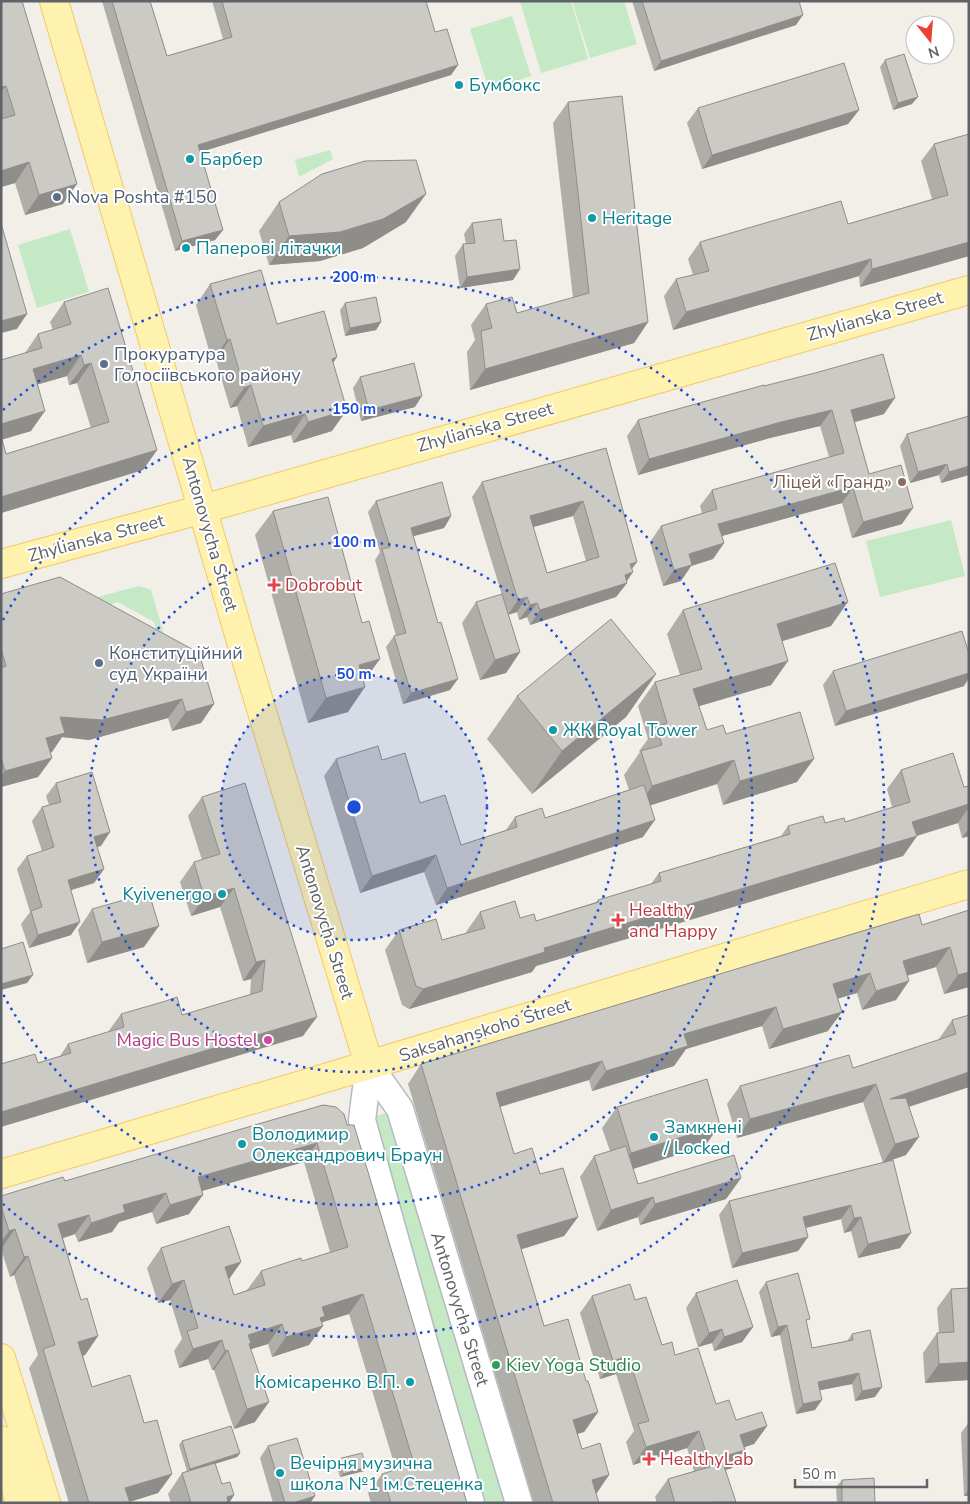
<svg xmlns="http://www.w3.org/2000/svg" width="970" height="1504" font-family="'Nunito Sans',sans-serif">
  <rect width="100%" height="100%" fill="#f1efe8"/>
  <!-- green -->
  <g fill="#c5e8c5">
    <path d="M520,1H571L588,59L541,73Z"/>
    <path d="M572,1H624L637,44L590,58Z"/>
    <path d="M512,16L531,76L489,90L470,29Z"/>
    <path d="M330,150L333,159L299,177L295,160Z"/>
    <path d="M70,229L89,292L37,308L18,245Z"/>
    <path d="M951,520L965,576L880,597L866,541Z"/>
    <path d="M139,586L151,590L166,641L160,643L154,622L118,602L98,609L86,600Z"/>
    <path d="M400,1109L519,1503H471L362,1120Z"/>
  </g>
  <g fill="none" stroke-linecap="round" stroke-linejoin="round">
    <defs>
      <g id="secondary">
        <path d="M369,1065L400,1109L519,1503"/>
        <path d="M369,1065L362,1120L426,1349L471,1503"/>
      </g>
      <g id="primary">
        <path d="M54,1L247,662L369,1065"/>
        <path d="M1,564L203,509L969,290"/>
        <path d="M1,1174L369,1065L969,884"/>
        <path d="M1,1358L46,1503"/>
        <path d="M1,1440L20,1503"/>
      </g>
    </defs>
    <!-- secondary casing -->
    <use href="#secondary" stroke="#b6babf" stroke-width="29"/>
    <!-- primary casing -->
    <use href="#primary" stroke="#f2c960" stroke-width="30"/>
    <!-- secondary -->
    <use href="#secondary" stroke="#fff" stroke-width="26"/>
    <!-- primary -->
    <use href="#primary" stroke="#fff2af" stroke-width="28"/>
  </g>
  <!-- wall -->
  <g fill="#afaea9" fill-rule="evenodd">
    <path d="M1,1L63,204L25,215L15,183L1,187Z"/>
    <path d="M102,1H150L167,56L223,39L212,1H426L435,32L458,65L451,75L200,152L223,230L215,240L175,251Z"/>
    <path d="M632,1H799L796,25L654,71Z"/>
    <path d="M885,60L912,104L893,110L880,67Z"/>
    <path d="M568,102L648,322L634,343L470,390L467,352L475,340L471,325L486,304L517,313L573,298L553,123Z"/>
    <path d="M698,108L859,110L848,124L702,169L687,123Z"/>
    <path d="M969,134V256L860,287L859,276L673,330L664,296L676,279L693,275L688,259L700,242L848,224L932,199L921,161L934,144Z"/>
    <path d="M279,202L406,222L363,248L320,261L269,265L259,231Z"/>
    <path d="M472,223L504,241L520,269L513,280L460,288L455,256L463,244H466L464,234Z"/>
    <path d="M210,284L277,324L337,357L333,363L332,431L293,443L291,435L248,447L237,406L230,408L216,360L212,361L196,305Z"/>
    <path d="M64,302L157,450L143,470L1,513V360L25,353L38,334L53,330L50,322ZM67,376L69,385L77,383L91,428L6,454L2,439L31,431L38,384Z"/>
    <path d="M345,303L381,322L376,330L345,336L340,310Z"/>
    <path d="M360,377L415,407L361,421L353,388Z"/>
    <path d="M764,386L884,414L855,422L869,474L902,524L852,538L842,503L722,536L724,543L713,559L691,566L681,581L663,586L650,542L661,526L702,513L700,506L712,490L829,457L820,426L770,438L638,475L627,436L638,420Z"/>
    <path d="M969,416V475L941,483L939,475L910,483L900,446L907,434Z"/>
    <path d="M606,448L637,562L632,569L626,581L627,583L616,597L530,625L527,617L519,620L517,612L508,614L520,652L506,673L480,680L462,623L476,602L505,605L472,497L482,482ZM573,516L586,561L547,573L533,527Z"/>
    <path d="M376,501L451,516L444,528L413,536L450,690L403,704L386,647L394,636H396L375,560L380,552L368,512Z"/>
    <path d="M273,511L363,682L348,712L308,723L255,535Z"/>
    <path d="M1,594L214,704L201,723L172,731L168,718L89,740L62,737L52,752L50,753L52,758L38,777L1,787Z"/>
    <path d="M683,610L831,626L782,641L788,661L771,685L699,706L707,730L726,734L797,782L723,805L717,784L650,805L643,837L436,905L424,872L360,893L324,776L336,759L382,760L420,803L461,845L506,830L515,817L545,818L629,790L624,775L640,752L639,751L648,739L638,706L655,682L680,675L667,634Z"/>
    <path d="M833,671L964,686L835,726L823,685Z"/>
    <path d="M656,674L626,717L532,794L487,739L517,696Z"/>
    <path d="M901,770L964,787L969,786V836L962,838L958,823L917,836L903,856L536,966L532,972L409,1009L402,1005L385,950L399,930L442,940L467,933L466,932L480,912L520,918L536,921L596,902L598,900L651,884L659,873L781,836L788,826L845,822L892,807L887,789Z"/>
    <path d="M56,783L101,846L97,847L104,869L94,883L71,890V935L29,948L21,924L30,912L17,869L27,856L42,851L32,821L42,807L49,805L46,796Z"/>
    <path d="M202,797L303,1036L38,1063L60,1056L68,1044L108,1032L121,1014L182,1015L250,995L251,979L243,981L220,907L191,916L180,882L194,862L202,860L188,816Z"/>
    <path d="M92,909L144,947L87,963L78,930Z"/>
    <path d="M969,910V987L944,994L936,967L908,975L896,1000L862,1010L857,993L838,998L828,1031L769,1049L762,1026L686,1049L674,1066L592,1091L589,1080L500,1107L514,1154L540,1174L578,1217L564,1236L521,1249L544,1326L586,1381L598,1412L584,1432L577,1434L582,1449L609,1475L596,1494L599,1503H534L408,1084L421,1064L922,925Z"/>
    <path d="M969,1015V1087L909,1107L906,1155L883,1163L863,1102L737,1138L727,1104L740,1086L853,1068L939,1040V1039L952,1020Z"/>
    <path d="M323,1105L467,1503H371L368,1493L382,1474L396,1470L349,1314L321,1322L309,1345L272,1357L268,1344L251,1349L255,1422L234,1429L214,1370H212L208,1359L179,1368L174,1351L182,1339L170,1300L158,1303L147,1268L161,1248L241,1262L229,1279L234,1295L247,1290L261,1271L302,1261L330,1252L304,1162L202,1191L189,1214L156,1224L152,1212L119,1222L112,1232L78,1242L75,1234L63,1238L81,1300L98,1336L85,1355L83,1356L92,1387L144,1423L172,1474L158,1493L129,1502L130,1503H69L29,1368L38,1355L14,1275L10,1277L1,1249V1196L65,1181Z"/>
    <path d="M617,1107L705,1146L633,1169L638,1184L741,1178L726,1199L640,1225L638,1217L597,1231L580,1177L594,1156L610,1151L602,1128Z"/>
    <path d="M893,1160L900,1248L858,1258L851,1231L844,1233L841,1219L806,1228L808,1237L798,1251L732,1268L719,1215L729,1201Z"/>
    <path d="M766,1282L807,1323L812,1348L847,1341L852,1334L875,1397L855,1401L852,1384L820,1390L815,1410L796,1414L780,1335L771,1337L759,1292Z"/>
    <path d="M951,1289L969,1380L925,1383L923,1353L937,1333H939L937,1308Z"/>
    <path d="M696,1293L753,1327L742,1342L714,1351L712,1343L698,1347L686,1308Z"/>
    <path d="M592,1296L635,1300L662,1345L675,1355L716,1404L736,1420L767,1426L754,1444L744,1447L745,1450L732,1468L725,1470L736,1503H657L655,1497L668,1479L694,1471L687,1448L633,1465L626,1442L634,1431L616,1374L600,1379L580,1313Z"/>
    <path d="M969,1422V1496H964L961,1433Z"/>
    <path d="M182,1441L240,1453L237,1457L215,1464L222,1484L234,1495L229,1503H171L168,1494L182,1473L187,1471L179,1445Z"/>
    <path d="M268,1446L315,1496L310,1503H273L260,1458Z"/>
    <path d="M338,1459L366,1467L364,1471L340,1477L336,1463Z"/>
    <path d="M842,1480L875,1503H837L836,1487Z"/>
  </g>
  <!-- shaded-wall -->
  <g fill="#8f8d8a">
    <path d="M803,15L796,25L654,71L661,61Z"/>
    <path d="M458,65L451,75L191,155L198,145Z"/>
    <path d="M6,86L1,92V87Z"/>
    <path d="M918,97L912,104L893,110L898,103Z"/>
    <path d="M859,110L848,124L702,169L712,155Z"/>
    <path d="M29,162L15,183L1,187V171Z"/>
    <path d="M77,184L63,204L25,215L39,195Z"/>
    <path d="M426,194L406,222L363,248L320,261L269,265L289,236Z"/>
    <path d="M223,230L215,240L175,251L182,241Z"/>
    <path d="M969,242V256L860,287L872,269Z"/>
    <path d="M871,259L859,276L673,330L686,312Z"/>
    <path d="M520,269L513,280L460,288L467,277Z"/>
    <path d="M27,314L17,329L1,333V321Z"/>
    <path d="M381,322L376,330L345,336L350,328Z"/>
    <path d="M648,322L634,343L470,390L485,369Z"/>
    <path d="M230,339L216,360L212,361L227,340Z"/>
    <path d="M81,355L67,376L19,390L33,369Z"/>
    <path d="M337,357L322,378L332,359Z"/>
    <path d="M91,363L77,383L69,385L84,365Z"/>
    <path d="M251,385L237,406L230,408L244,388Z"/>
    <path d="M422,396L415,407L361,421L369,410Z"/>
    <path d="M895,398L884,414L840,426L851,410Z"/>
    <path d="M347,410L332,431L293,443L308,422Z"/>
    <path d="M832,410L820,426L770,438L638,475L649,459L781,422Z"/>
    <path d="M45,411L31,431L1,440V424Z"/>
    <path d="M305,414L291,435L248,447L263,426Z"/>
    <path d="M157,450L143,470L1,513V497Z"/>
    <path d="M947,464L939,475L910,483L918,472Z"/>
    <path d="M969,466V475L941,483L949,472Z"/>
    <path d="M853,487L842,503L707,540L718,524Z"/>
    <path d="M583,501L573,516L519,531L530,516Z"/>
    <path d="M913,508L902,524L852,538L863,522Z"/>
    <path d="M451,516L444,528L403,539L411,528Z"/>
    <path d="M724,543L713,559L691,566L681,581L663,586L674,570L689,554Z"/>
    <path d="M637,562L628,573L633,572L625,584L627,583L616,597L530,625L540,610L630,564Z"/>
    <path d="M527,597L517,612L508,615L518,600Z"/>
    <path d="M848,602L831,626L760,648L777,624Z"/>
    <path d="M537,603L527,617L519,620L530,605Z"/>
    <path d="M520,652L506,673L480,680L495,660Z"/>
    <path d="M380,659L362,684L359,665Z"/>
    <path d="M788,661L771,685L676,713L693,689Z"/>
    <path d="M969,673V678L964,686L835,726L846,711Z"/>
    <path d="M656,674L626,717L532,794L562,751Z"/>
    <path d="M458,679L450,690L403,704L411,693Z"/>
    <path d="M365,687L348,712L308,723L326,698Z"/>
    <path d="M182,699L168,718L89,740L62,737L52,752L33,757L60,717Z"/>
    <path d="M214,704L201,723L172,731L186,712Z"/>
    <path d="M52,758L38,777L1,787V776L5,771Z"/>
    <path d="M814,759L797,782L723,805L740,781Z"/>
    <path d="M734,760L717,784L636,810L652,786Z"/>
    <path d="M969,804V807L958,823L899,841L912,822Z"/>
    <path d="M655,820L643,837L436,905L447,888Z"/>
    <path d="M969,828V836L962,838Z"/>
    <path d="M110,832L101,846L84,850L94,837Z"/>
    <path d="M917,836L903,856L536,966L532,972L409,1009L423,989L544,948Z"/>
    <path d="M436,855L424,872L360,893L372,876Z"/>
    <path d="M104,869L94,883L58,894L68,880Z"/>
    <path d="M234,888L220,907L191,916L204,897Z"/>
    <path d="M80,922L71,935L29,948L38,935Z"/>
    <path d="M159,926L144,947L87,963L102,942Z"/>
    <path d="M950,947L936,967L890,981L903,961Z"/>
    <path d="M265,960L251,979L243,981L256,962Z"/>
    <path d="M969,972V987L944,994L958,975Z"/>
    <path d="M870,973L857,993L820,1004L833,984Z"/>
    <path d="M33,975L27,983L1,990V984Z"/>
    <path d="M909,981L896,1000L862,1010L876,991Z"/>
    <path d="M776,1007L762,1026L686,1049L674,1066L592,1091L606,1071L684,1034Z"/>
    <path d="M842,1012L828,1031L769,1049L783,1029Z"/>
    <path d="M317,1017L303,1036L1,1127V1112Z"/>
    <path d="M602,1061L589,1080L482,1112L496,1093Z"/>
    <path d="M969,1072V1087L886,1114L890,1099Z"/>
    <path d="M876,1084L863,1102L737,1138L750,1119Z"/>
    <path d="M720,1125L705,1146L617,1174L631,1153Z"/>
    <path d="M919,1137L906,1155L883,1163L895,1144Z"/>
    <path d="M317,1143L304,1162L184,1196L198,1177Z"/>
    <path d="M741,1178L726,1199L640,1225L655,1204Z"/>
    <path d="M166,1193L152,1212L119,1222L112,1232L78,1242L91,1223L123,1205Z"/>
    <path d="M203,1195L189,1214L156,1224L170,1205Z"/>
    <path d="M653,1197L638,1217L597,1231L611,1210Z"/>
    <path d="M851,1205L841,1219L793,1231L803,1217Z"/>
    <path d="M89,1215L75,1234L45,1244L58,1224Z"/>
    <path d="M578,1217L564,1236L503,1255L517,1235Z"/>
    <path d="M861,1217L851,1231L844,1233L854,1218Z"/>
    <path d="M15,1229L1,1249V1242L9,1231Z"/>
    <path d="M911,1233L900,1248L858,1258L868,1244Z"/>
    <path d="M808,1237L798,1251L732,1268L742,1253Z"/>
    <path d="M28,1256L14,1275L10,1277L24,1257Z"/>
    <path d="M241,1262L227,1282L225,1267Z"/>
    <path d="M184,1280L170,1300L158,1303L172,1284Z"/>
    <path d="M363,1294L349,1314L320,1323L323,1326L309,1345L272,1357L286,1337L322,1307Z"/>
    <path d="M282,1324L268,1344L245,1351L248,1335Z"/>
    <path d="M787,1325L780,1335L771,1337L778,1327Z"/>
    <path d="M753,1327L742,1342L714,1351L724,1337Z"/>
    <path d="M722,1329L712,1343L698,1347L709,1333Z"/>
    <path d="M98,1336L85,1355L65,1361L78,1342Z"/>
    <path d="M222,1340L208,1359L179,1368L193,1349Z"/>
    <path d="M228,1350L214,1370H212L225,1351Z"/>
    <path d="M628,1356L616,1374L600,1379L613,1361Z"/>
    <path d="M969,1362V1380L925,1383L939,1364Z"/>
    <path d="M859,1373L852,1384L811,1392L818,1382Z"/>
    <path d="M882,1387L875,1397L855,1401L862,1391Z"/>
    <path d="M822,1400L815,1410L796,1414L803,1404Z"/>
    <path d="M269,1402L255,1422L234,1429L247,1409Z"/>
    <path d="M598,1412L584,1432L559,1439L573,1420Z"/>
    <path d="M767,1426L754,1444L727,1453L740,1435Z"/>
    <path d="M699,1431L687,1448L633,1465L646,1447Z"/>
    <path d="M745,1450L732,1468L696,1479L709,1461Z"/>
    <path d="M240,1453L237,1457L188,1472L190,1469Z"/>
    <path d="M366,1467L364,1471L340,1477L343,1474Z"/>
    <path d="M172,1474L158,1493L126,1503L125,1488Z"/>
    <path d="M609,1475L596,1494L592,1480Z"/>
    <path d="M969,1489V1496H964Z"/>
    <path d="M234,1495L229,1503H223L227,1497Z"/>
    <path d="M315,1496L310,1503H293Z"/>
  </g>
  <!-- building -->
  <g fill="#cccac5" stroke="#8f8d8a" fill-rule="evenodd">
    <path d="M1,1H22L77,184L39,195L29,162L1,171V119L15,115L6,86L1,87Z"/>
    <path d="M112,1H150L167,56L232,37L222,1H426L435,32L447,29L458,65L198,145L223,230L182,241Z"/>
    <path d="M642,1H799L803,15L661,61Z"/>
    <path d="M904,54L918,97L898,103L885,60Z"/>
    <path d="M844,63L859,110L712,155L698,108Z"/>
    <path d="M622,96L648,322L485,369L481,331L492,328L486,304L512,297L517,313L589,293L568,102Z"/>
    <path d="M969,134V242L872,269L871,259L686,312L676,279L709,271L700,242L841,201L848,224L948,195L934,144Z"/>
    <path d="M416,160L426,194L383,219L340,232L289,236L279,202L322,174L365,161Z"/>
    <path d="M501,219L504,241L516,240L520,269L467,277L463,244L475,243L472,223Z"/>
    <path d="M1,223L27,314L1,321Z"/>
    <path d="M261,270L277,324L324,311L337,357L332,359L347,410L308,422L305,414L263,426L251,385L244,388L230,339L227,340L210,284Z"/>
    <path d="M108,288L157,450L1,497V436L6,454L109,422L91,363L84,365L81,355L33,369L45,411L1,424V360L42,348L38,334L71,324L64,302Z"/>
    <path d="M376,297L381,322L350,328L345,303Z"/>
    <path d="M883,354L895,398L851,410L869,474L901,465L913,508L863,522L853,487L718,524L724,543L689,554L692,565L674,570L661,526L717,509L712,490L844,453L832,410L781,422L649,459L638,420L764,385V386L815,373Z"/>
    <path d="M414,363L422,396L369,410L360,377Z"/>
    <path d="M969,416V466L949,472L947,464L918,472L907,434Z"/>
    <path d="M606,448L637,562L630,564L633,572L625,575L627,583L540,610L537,603L530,605L527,597L518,600L482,482ZM583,501L599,557L547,573L530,516Z"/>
    <path d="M442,482L451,516L411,528L438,623L441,622L458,679L411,693L394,636L406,633L382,549L390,547L376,501Z"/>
    <path d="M328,497L362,623L369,621L380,659L359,665L365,687L326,698L273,511Z"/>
    <path d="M835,563L848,602L777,624L788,661L693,689L707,730L723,725L726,734L800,712L814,759L740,781L734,760L652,786L641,751L662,745L656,727L667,723L655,682L702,669L683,610Z"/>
    <path d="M60,577L199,653L214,704L186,712L182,699L102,720L60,717L65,733L46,738L52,758L5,771L1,758V668L6,666L1,649V594Z"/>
    <path d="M502,594L520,652L495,660L476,602Z"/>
    <path d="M611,619L656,674L562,751L517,696Z"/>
    <path d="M962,631L969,654V673L846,711L833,671Z"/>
    <path d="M378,746L382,760L405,753L420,803L445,795L461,845L517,827L515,817L542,808L545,818L644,785L655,820L447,888L436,855L372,876L336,759Z"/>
    <path d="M953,753L964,787L969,786V804L912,822L917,836L544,948L545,952L423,989L416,986L399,930L436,919L442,940L485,928L480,912L515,901L520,918L534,914L536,921L599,902L598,900L661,881L659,873L790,834L788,826L823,816L825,823L844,818L845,822L910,802L901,770Z"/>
    <path d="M92,772L110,832L94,837L104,869L68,880L80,922L38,935L31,911L42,907L27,856L54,847L42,807L61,802L56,783Z"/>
    <path d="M245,783L317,1017L1,1112V1064L35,1054L38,1063L71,1053L68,1044L124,1027L121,1014L166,1001L177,997L182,1015L262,991L265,960L256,962L234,888L204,897L194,862L220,854L202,797Z"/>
    <path d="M149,893L159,926L102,942L92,909Z"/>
    <path d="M969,910V972L958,975L950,947L903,961L909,981L876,991L870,973L833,984L842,1012L783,1029L776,1007L684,1034L688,1046L606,1071L602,1061L496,1093L514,1154L532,1148L540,1174L563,1168L578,1217L517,1235L544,1326L568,1319L586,1381H588L598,1412L573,1420L582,1449L600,1443L609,1475L592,1480L599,1503H553L421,1064L919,914L922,925Z"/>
    <path d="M23,942L33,975L1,984V949Z"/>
    <path d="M969,1015V1072L890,1099L906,1098L919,1137L895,1144L876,1084L750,1119L740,1086L849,1055L853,1068L956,1034L952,1020Z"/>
    <path d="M707,1079L720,1125L631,1153L617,1107Z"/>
    <path d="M323,1105L336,1107L344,1114L347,1125H354L467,1503H391L382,1474L414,1464L363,1294L322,1307L325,1316L320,1318L323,1326L286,1337L282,1324L248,1335L251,1343L249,1344L269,1402L247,1409L228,1350L225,1351L222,1340L193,1349L187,1331L198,1328L184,1280L172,1284L161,1248L229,1226L241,1262L225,1267L234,1295L265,1285L261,1271L301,1258L302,1261L348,1247L317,1143L198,1177L203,1195L170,1205L166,1193L123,1205L125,1212L91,1223L89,1215L58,1224L81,1300L87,1298L98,1336L78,1342L92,1387L130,1375L144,1423L157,1420L172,1474L125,1488L130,1503H89L43,1349L55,1345L28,1256L24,1257L15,1229L9,1231L1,1206V1196L63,1177L65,1181Z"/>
    <path d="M626,1146L638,1184L734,1155L741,1178L655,1204L653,1197L611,1210L594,1156Z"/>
    <path d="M893,1160L911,1233L868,1244L861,1217L854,1218L851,1205L803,1217L808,1237L742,1253L729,1201Z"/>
    <path d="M798,1273L810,1319L806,1320L812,1348L853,1340L852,1334L870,1330L882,1387L862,1391L859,1373L818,1382L822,1400L803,1404L787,1325L778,1327L766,1282Z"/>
    <path d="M737,1280L753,1327L724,1337L722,1329L709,1333L696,1293Z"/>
    <path d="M630,1284L635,1300L646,1297L662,1345L672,1342L675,1355L698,1348L716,1404L729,1400L736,1420L762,1412L767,1426L740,1435L745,1450L709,1461L699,1431L646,1447L638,1424L649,1421L628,1356L613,1361L592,1296Z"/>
    <path d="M969,1288V1362L939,1364L937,1333L954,1332L951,1289Z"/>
    <path d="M231,1426L240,1453L190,1469L182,1441Z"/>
    <path d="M297,1438L315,1496L293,1503H285L268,1446Z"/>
    <path d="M362,1453L366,1467L343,1474L338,1459Z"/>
    <path d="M215,1463L222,1484L230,1482L234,1495L227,1497L228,1503H191L182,1473Z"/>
    <path d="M723,1463L736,1502L675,1503L668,1479Z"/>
    <path d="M874,1478L875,1503H842V1480Z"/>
  </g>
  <!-- distance rings -->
  <circle cx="354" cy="807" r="133" fill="#1d4ed8" fill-opacity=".12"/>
  <g fill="none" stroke="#1d4ed8" stroke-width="2.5" stroke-dasharray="2.5 5">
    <circle cx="354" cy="807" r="133"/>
    <circle cx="354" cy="807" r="265"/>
    <path d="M3 620A398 398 0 1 1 3 994"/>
    <path d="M3 410A530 530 0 1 1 3 1204"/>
  </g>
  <!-- markers -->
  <g fill="#0f9aa8" stroke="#fff" stroke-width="2">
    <circle cx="459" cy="85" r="5"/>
    <circle cx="190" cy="159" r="5"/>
    <circle cx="592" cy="218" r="5"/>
    <circle cx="186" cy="248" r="5"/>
    <circle cx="553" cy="730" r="5"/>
    <circle cx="222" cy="894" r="5"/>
    <circle cx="654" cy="1137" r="5"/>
    <circle cx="242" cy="1144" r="5"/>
    <circle cx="410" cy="1382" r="5"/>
    <circle cx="280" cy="1473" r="5"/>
  </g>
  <g fill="#5c6f8a" stroke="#fff" stroke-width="2">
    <circle cx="57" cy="197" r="5"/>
    <circle cx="104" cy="364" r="5"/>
    <circle cx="99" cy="663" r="5"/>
  </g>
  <circle fill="#8d6e63" stroke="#fff" stroke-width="2" cx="902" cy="482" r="5"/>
  <g fill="#e0444e" stroke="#fff" stroke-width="2">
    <path d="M271.5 577.5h5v5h5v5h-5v5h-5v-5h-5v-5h5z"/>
    <path d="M615.5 912.5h5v5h5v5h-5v5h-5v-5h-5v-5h5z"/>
    <path d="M646.5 1451.5h5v5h5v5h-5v5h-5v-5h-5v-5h5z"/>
  </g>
  <circle fill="#d1479c" stroke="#fff" stroke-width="2" cx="268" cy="1040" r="5"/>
  <circle fill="#2e9e5b" stroke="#fff" stroke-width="2" cx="496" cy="1365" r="5"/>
  <g text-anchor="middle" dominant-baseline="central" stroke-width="4" stroke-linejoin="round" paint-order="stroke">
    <!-- culture labels -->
    <g font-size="18" fill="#0d838f" stroke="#fff" text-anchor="start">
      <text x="469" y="85">Бумбокс</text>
      <text x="200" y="159">Барбер</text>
      <text x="602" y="218">Heritage</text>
      <text x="196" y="248">Паперові літачки</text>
      <text x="563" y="730">ЖК Royal Tower</text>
      <text x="212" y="894" text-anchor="end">Kyivenergo</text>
      <text x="664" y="1127">Замкнені<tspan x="664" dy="21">/ Locked</tspan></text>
      <text x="252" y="1134">Володимир<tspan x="252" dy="21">Олександрович Браун</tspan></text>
      <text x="400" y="1382" text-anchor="end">Комісаренко В.П.</text>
      <text x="290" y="1463">Вечірня музична<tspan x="290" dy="21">школа №1 ім.Стеценка</tspan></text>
    </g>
    <!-- service labels -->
    <g font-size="18" fill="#4e5e75" stroke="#fff" text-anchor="start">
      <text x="67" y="197">Nova Poshta #150</text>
      <text x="114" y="354">Прокуратура<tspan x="114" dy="21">Голосіївського району</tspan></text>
      <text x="109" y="653">Конституційний<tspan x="109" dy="21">суд України</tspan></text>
    </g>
    <!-- street labels -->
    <g font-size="18" fill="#5f6368" stroke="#fff">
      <text transform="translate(875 316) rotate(-16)">Zhylianska Street</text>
      <text transform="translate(485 427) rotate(-16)">Zhylianska Street</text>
      <text transform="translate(210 534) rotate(74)">Antonovycha Street</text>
      <text transform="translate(96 538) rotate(-15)">Zhylianska Street</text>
      <text transform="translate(325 922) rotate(73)">Antonovycha Street</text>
      <text transform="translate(485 1030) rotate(-17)">Saksahanskoho Street</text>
      <text transform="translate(460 1309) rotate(73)">Antonovycha Street</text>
    </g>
    <!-- education labels -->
    <g font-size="18" fill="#785e54" stroke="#fff" text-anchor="end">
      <text x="892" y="482">Ліцей «Гранд»</text>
    </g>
    <!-- health labels -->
    <g font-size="18" fill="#be3a42" stroke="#fff" text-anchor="start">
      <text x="285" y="585">Dobrobut</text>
      <text x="629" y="910">Healthy<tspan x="629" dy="21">and Happy</tspan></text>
      <text x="660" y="1459">HealthyLab</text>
    </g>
    <!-- hotel labels -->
    <g font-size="18" fill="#b23c85" stroke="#fff" text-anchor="end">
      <text x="258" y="1040">Magic Bus Hostel</text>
    </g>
    <!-- leisure labels -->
    <g font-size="18" fill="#27864d" stroke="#fff" text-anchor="start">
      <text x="506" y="1365">Kiev Yoga Studio</text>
    </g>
  </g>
  <circle cx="354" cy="807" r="8" fill="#1d4ed8" stroke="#fff" stroke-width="2.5"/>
  <g font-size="15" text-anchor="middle" font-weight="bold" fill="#1d4ed8" stroke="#fff" stroke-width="4" stroke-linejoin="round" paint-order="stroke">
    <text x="354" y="282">200 m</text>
    <text x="354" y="414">150 m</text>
    <text x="354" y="547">100 m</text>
    <text x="354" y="679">50 m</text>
  </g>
  <!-- border -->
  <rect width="970" height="1504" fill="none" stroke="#5f6368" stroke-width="5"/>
  <!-- north arrow -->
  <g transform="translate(930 40) rotate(163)"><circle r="24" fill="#ffffff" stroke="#bfc1c3"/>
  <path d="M0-4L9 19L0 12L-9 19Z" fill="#ea4335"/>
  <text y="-8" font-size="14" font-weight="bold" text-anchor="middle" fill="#5f6368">N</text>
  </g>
  <!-- scale -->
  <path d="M795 1479v8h132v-8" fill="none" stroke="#5f6368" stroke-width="2.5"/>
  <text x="802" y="1479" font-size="15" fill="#5f6368" stroke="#ffffff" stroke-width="4" paint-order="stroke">50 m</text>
</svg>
